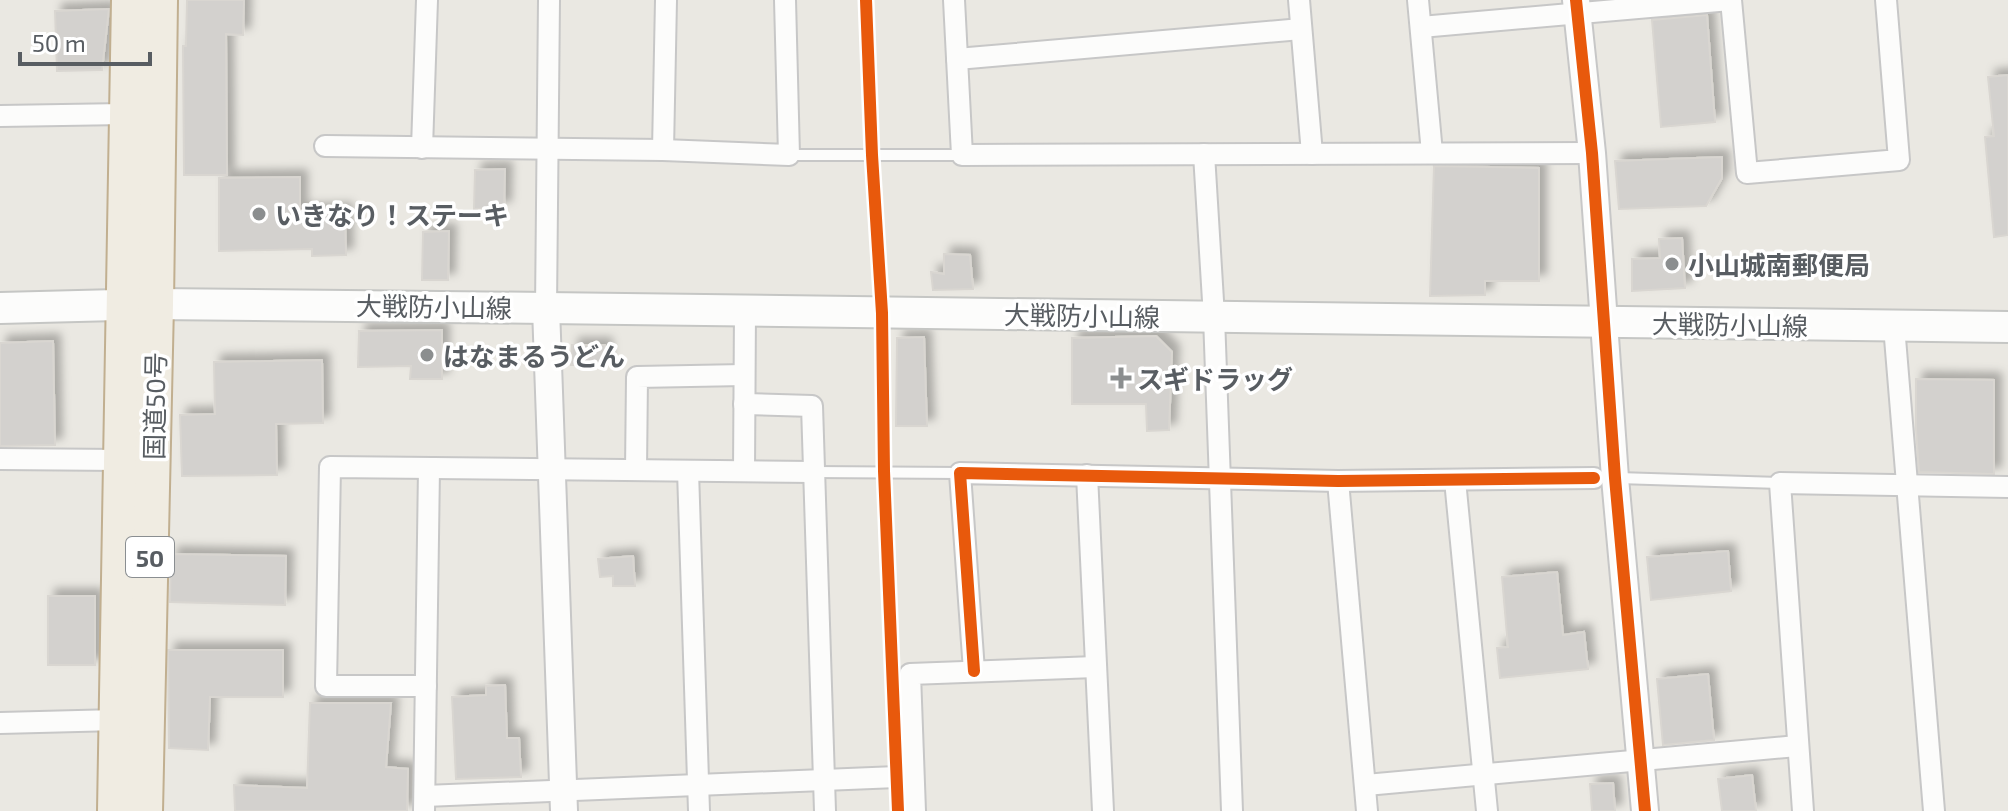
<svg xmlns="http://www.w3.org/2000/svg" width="2008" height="811" font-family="'Exo 2','Noto Sans JP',sans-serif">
  <defs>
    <filter id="shadow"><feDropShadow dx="7" dy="-7" stdDeviation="4" flood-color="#0004"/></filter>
  </defs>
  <rect width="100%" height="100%" fill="#eae8e2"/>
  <!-- building -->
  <g fill="#d3d1ce" stroke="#d9d6d1" stroke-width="2" filter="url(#shadow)">
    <path d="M187,0H244L243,35L226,34L227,175H184L183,46H186Z"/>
    <path d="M109,9L102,70L57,71L55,11Z"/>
    <path d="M1707,15L1715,122L1661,127L1652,20Z"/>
    <path d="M2008,75V235L1994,237L1985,137L1994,136L1988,77Z"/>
    <path d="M1722,157V178L1706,206L1619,209L1615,161Z"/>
    <path d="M1434,166L1539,168V281H1485V295L1430,296Z"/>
    <path d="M505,169L504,208L474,209L475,170Z"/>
    <path d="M300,177V211L345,210L346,255L312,256V249L219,251V178Z"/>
    <path d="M449,231L448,280H422L423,232Z"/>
    <path d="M1682,238L1685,288L1632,291V259L1660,258L1659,239Z"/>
    <path d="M944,254L970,255L973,289L933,290L931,272L944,274Z"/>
    <path d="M442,330V379H410L411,366L358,367L359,331Z"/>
    <path d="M1156,336L1172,352L1169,430L1147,431L1146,404H1072V338Z"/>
    <path d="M924,337L927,426H896L897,338Z"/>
    <path d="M53,341L55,445L0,446V343Z"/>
    <path d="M572,345H605V365H571Z"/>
    <path d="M322,360L323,423L276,424L277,475L182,476L180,415L215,414L214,362Z"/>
    <path d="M1916,379L1994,380V474L1919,472L1916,429Z"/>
    <path d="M1728,551L1731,591L1651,600L1647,557Z"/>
    <path d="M171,554L286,556L285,605L170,602Z"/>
    <path d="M633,556L635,586H613V576L600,577L598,559Z"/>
    <path d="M1557,572L1563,635L1584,632L1588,669L1500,678L1497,648L1508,647L1502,577Z"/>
    <rect x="48" y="596" width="47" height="69"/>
    <path d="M168,650H283V697H210L208,750L169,748Z"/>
    <path d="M1708,674L1714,740L1663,745L1657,679Z"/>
    <path d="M505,685L507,738H519L521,777L456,779L452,697L486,695V686Z"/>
    <path d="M310,703H391L386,767L408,769L407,811H235L234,785L307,788Z"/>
    <path d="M1752,775L1756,811H1722L1718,779Z"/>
    <path d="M1613,783L1615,811H1592L1590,784Z"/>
  </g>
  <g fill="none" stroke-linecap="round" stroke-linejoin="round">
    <defs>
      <g id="service">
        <path d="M789,155H962"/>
        <path d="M814,472L960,473"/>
        <path d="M1618,478L1780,483"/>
      </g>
      <g id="minor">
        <path d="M954,0L962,155L1592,153"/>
        <path d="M1299,0L1312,154"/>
        <path d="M1418,0L1432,153"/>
        <path d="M1731,0L1747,173L1899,160L1886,0"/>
        <path d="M1421,27L1730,0"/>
        <path d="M957,59L1301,29"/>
        <path d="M0,116L125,114"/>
        <path d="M325,146L663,150L789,155L785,0"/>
        <path d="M422,148L427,0"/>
        <path d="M663,150L666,0"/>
        <path d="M1204,154L1214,317L1232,811"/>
        <path d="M546,308L549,0"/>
        <path d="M1894,326L1934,811"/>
        <path d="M744,404L812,406L825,811"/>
        <path d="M0,459L119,460"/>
        <path d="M636,470L637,377L744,375"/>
        <path d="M744,470L745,311"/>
        <path d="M688,471L699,811"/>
        <path d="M1087,475L1103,811"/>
        <path d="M1455,480L1487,811"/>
        <path d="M1338,481L1367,811"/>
        <path d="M974,671L960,473L1338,481L1594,478"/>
        <path d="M426,686H326L330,467L812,472"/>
        <path d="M0,723L117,720"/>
        <path d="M1366,785L1797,746"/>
        <path d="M425,796L897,777"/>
        <path d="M424,811L429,469"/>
        <path d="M915,811L910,674L1095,667"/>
        <path d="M1803,811L1780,483L2008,487"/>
      </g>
      <g id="tertiary">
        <path d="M1576,0L1592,153L1615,478L1645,811"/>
        <path d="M546,308L564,811"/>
      </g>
      <path id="secondary" d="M0,308L156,304L546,308L2008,327"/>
      <g id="trunk">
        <path d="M115,811L129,0"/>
        <path d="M145,811L156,304L160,0"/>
      </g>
    </defs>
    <!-- service casing -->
    <use href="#service" stroke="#c7c7c7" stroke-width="14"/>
    <!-- minor casing -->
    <use href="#minor" stroke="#c7c7c7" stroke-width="24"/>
    <!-- tertiary casing -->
    <use href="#tertiary" stroke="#c7c7c7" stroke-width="30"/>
    <!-- secondary casing -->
    <use href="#secondary" stroke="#c5c6c4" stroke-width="34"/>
    <!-- trunk casing -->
    <use href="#trunk" stroke="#c1af90" stroke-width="38"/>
    <!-- service -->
    <use href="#service" stroke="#fcfcfb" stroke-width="10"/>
    <!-- minor -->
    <use href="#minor" stroke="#fcfcfb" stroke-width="20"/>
    <!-- tertiary -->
    <use href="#tertiary" stroke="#fcfcfb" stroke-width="26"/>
    <!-- secondary -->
    <use href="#secondary" stroke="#fcfcfb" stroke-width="30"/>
    <!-- trunk -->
    <use href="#trunk" stroke="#f0ece2" stroke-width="34"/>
    <defs>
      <g id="cycleway">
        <path d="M866,0L872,155L882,313L884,471L898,811"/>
        <path d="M1576,0L1592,153L1615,478L1645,811"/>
        <path d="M974,671L960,473L1338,481L1594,478"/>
      </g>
    </defs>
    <!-- cycleway casing -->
    <use href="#cycleway" stroke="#fff" stroke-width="17"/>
    <!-- cycleway -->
    <use href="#cycleway" stroke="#e8590c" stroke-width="12"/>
  </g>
  <!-- markers -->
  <g fill="#8b8e8f" stroke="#fff" stroke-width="3">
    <circle cx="259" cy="214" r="8"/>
    <circle cx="1672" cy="264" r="8"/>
    <circle cx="427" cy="355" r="8"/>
    <path d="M1117 366h8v8h8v8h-8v8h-8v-8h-8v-8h8z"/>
  </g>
  <g text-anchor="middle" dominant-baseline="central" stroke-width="7" stroke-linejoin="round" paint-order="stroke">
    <!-- shield labels -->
    <rect fill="#fff" stroke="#8a8e91" stroke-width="2" x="126" y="537" width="48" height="40" rx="6"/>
    <g font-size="24" font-weight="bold" fill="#585d62">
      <text x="150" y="557">50</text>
    </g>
    <!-- poi labels -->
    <g font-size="26" font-weight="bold" fill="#585d62" stroke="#fff" text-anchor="start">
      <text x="275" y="214">いきなり！ステーキ</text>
      <text x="1688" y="264">小山城南郵便局</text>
      <text x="443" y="355">はなまるうどん</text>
      <text x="1137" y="378">スギドラッグ</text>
    </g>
    <!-- street labels -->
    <g font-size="26" fill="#585d62" stroke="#fff">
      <text transform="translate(434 306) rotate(1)">大戦防小山線</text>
      <text transform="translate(1082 315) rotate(1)">大戦防小山線</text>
      <text transform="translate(1730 324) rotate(1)">大戦防小山線</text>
      <text transform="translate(154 406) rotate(-89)">国道50号</text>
    </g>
  </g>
  <!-- scale -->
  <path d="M20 52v12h130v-12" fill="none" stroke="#585d62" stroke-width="4"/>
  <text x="32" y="52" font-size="24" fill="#585d62" stroke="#ffffff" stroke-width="6" paint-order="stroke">50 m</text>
</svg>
